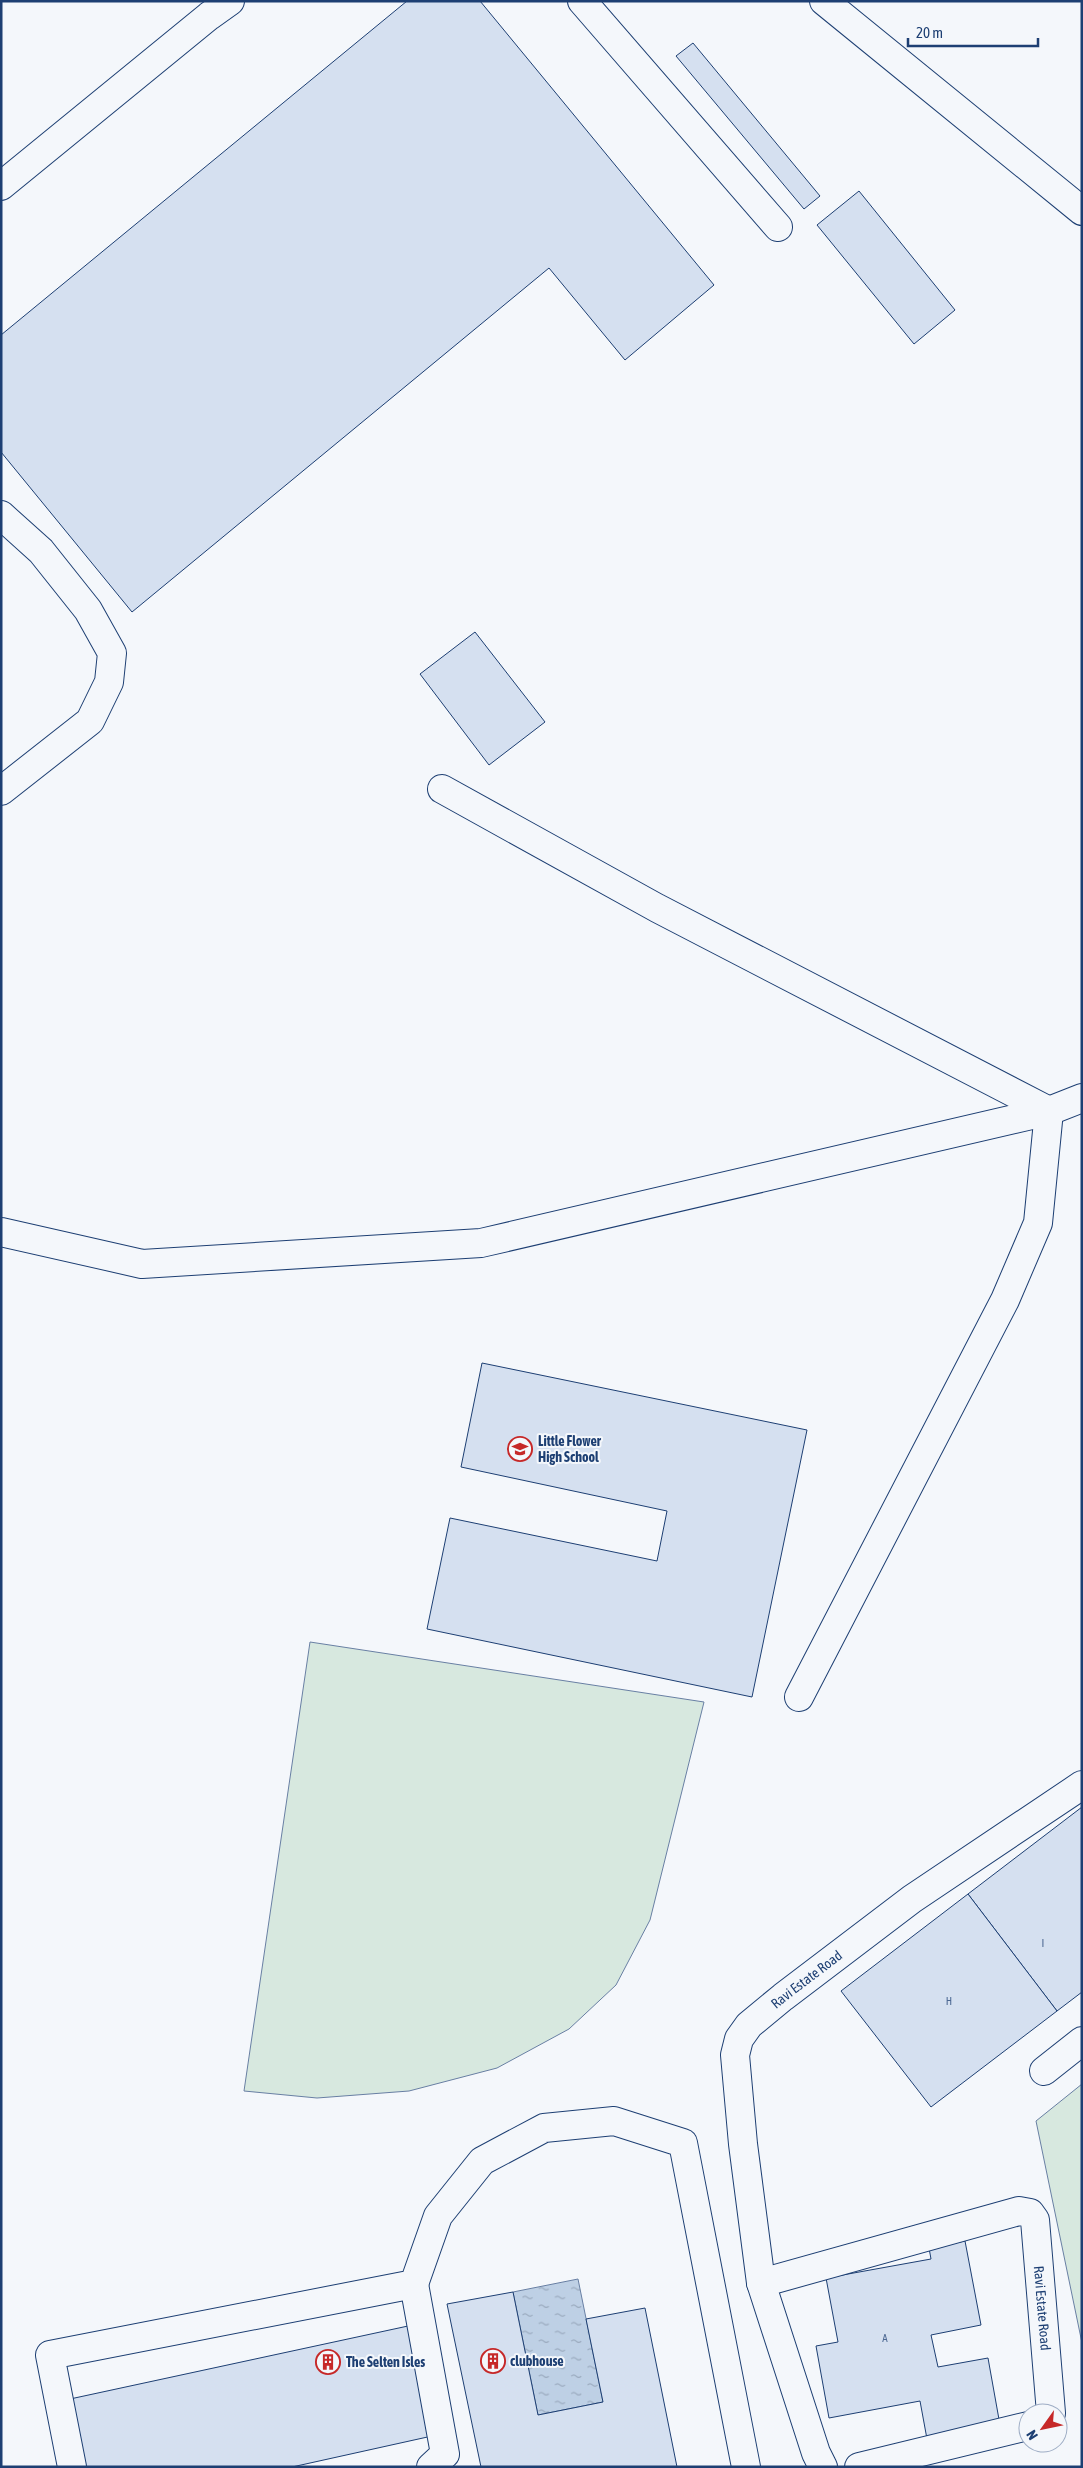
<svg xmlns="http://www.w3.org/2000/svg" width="1083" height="2468" font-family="'Asap Condensed',sans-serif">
  <defs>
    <pattern id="water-ripples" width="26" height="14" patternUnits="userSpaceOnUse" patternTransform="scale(1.25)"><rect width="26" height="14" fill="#bed0e5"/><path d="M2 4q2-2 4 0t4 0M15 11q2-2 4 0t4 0" fill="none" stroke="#9aaabe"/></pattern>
  </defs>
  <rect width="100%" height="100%" fill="#f4f7fb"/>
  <!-- green -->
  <g fill="#d7e8df" stroke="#687fa3">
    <path d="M310,1642L704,1702L650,1920L616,1985L569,2029L497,2068L409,2091L317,2098L244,2091Z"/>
    <path d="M1082,2084V2343L1036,2121Z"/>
  </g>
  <!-- water -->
  <path fill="url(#water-ripples)" stroke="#687fa3" d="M578,2279L603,2402L538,2415L513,2292Z"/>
  <!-- building -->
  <g fill="#d5e0f0" stroke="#1d3f73">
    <path d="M407,1H480L714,285L625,360L549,268L132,612L1,452V335Z"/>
    <path d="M693,43L820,196L804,209L676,56Z"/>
    <path d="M859,191L955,310L914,344L817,225Z"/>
    <path d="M475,632L545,722L489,765L420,674Z"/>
    <path d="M482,1363L807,1430L752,1697L427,1629L450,1518L657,1561L667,1511L461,1467Z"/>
    <path d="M1082,1807V1992L1057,2011L968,1894Z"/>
    <path d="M968,1894L1057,2011L931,2107L841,1991Z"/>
    <path d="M965,2241L981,2325L931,2335L938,2367L988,2358L1000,2425L927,2439L920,2401L829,2418L816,2346L838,2342L826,2278L931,2259L929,2248Z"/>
    <path d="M513,2292L538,2415L603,2402L586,2319L645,2308L677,2467H481L447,2304Z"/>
    <path d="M408,2326L432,2436L292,2467H85L70,2399Z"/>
  </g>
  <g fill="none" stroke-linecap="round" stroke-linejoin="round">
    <defs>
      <g id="minor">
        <path d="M582,1L778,227"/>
        <path d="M824,1L1082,211"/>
        <path d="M1,186L209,16L230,1"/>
        <path d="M1,515L41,551L88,610L112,653L109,682L90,721L1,791"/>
        <path d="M442,789L657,908L1049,1111"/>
        <path d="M1,1232L142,1264L481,1243L1049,1111L1082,1098"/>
        <path d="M799,1697L1005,1300L1038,1223L1049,1111"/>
        <path d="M1044,2071L1082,2041"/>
        <path id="s1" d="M761,2283L1019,2211L1030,2213L1035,2220L1051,2413"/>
        <path d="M414,2284L445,2454L431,2467"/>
        <path d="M72,2467L50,2355L414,2284L438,2216L482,2161L544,2128L614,2121L683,2143L746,2467"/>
        <path id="s2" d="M823,2467L816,2453L761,2283L743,2144L735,2055L739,2039L749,2025L783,1997L912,1899L1082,1785"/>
        <path d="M859,2467L1028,2426"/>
      </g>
    </defs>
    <!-- minor casing -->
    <use href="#minor" stroke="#1d3f73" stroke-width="30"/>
    <!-- minor -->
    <use href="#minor" stroke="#f4f7fb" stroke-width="28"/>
  </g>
  <!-- icons -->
  <defs>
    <symbol id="school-ring" viewBox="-11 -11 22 22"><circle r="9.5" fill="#f4f7fb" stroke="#c62828" stroke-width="1.5"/><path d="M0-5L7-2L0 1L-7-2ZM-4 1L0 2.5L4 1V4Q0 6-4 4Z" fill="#c62828"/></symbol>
    <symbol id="building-ring" viewBox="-11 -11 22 22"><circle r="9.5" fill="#f4f7fb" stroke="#c62828" stroke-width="1.5"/><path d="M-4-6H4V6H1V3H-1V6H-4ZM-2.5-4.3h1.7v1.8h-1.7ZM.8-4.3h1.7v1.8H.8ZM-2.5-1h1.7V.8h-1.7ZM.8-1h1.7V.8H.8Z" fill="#c62828"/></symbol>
  </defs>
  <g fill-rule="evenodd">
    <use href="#school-ring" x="506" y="1435" width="28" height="28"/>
    <use href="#building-ring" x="479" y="2347" width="28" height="28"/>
    <use href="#building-ring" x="314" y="2348" width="28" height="28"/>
  </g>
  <g text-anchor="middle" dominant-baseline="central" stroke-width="4" stroke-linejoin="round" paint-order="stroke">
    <!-- number labels -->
    <g font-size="11" fill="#4b6792">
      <text x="1043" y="1943">I</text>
      <text x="949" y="2001">H</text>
      <text x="885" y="2338">A</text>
    </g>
    <!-- poi labels -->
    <g font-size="14" font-weight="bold" fill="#1d3f73" stroke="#f4f7fb" text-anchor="start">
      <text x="538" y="1441">Little Flower<tspan x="538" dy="16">High School</tspan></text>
      <text x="510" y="2361">clubhouse</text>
      <text x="346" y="2362">The Selten Isles</text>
    </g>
    <!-- street labels -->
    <g font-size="14" fill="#1d3f73" stroke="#f4f7fb">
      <text stroke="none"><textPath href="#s2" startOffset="531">Ravi Estate Road</textPath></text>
      <text stroke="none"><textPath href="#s1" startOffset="376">Ravi Estate Road</textPath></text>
    </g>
  </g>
  <!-- border -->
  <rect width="1083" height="2468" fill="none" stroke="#1d3f73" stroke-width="5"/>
  <!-- north arrow -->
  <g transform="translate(1043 2428) rotate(237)"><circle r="24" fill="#f4f7fb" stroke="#9eadc5"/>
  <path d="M0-4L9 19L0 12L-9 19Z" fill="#c62828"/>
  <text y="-8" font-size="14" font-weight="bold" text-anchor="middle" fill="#1d3f73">N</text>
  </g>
  <!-- scale -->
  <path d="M908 38v8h130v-8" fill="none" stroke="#1d3f73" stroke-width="2.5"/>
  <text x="916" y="38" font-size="15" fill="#1d3f73" stroke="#f4f7fb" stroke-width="4" paint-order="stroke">20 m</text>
</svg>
